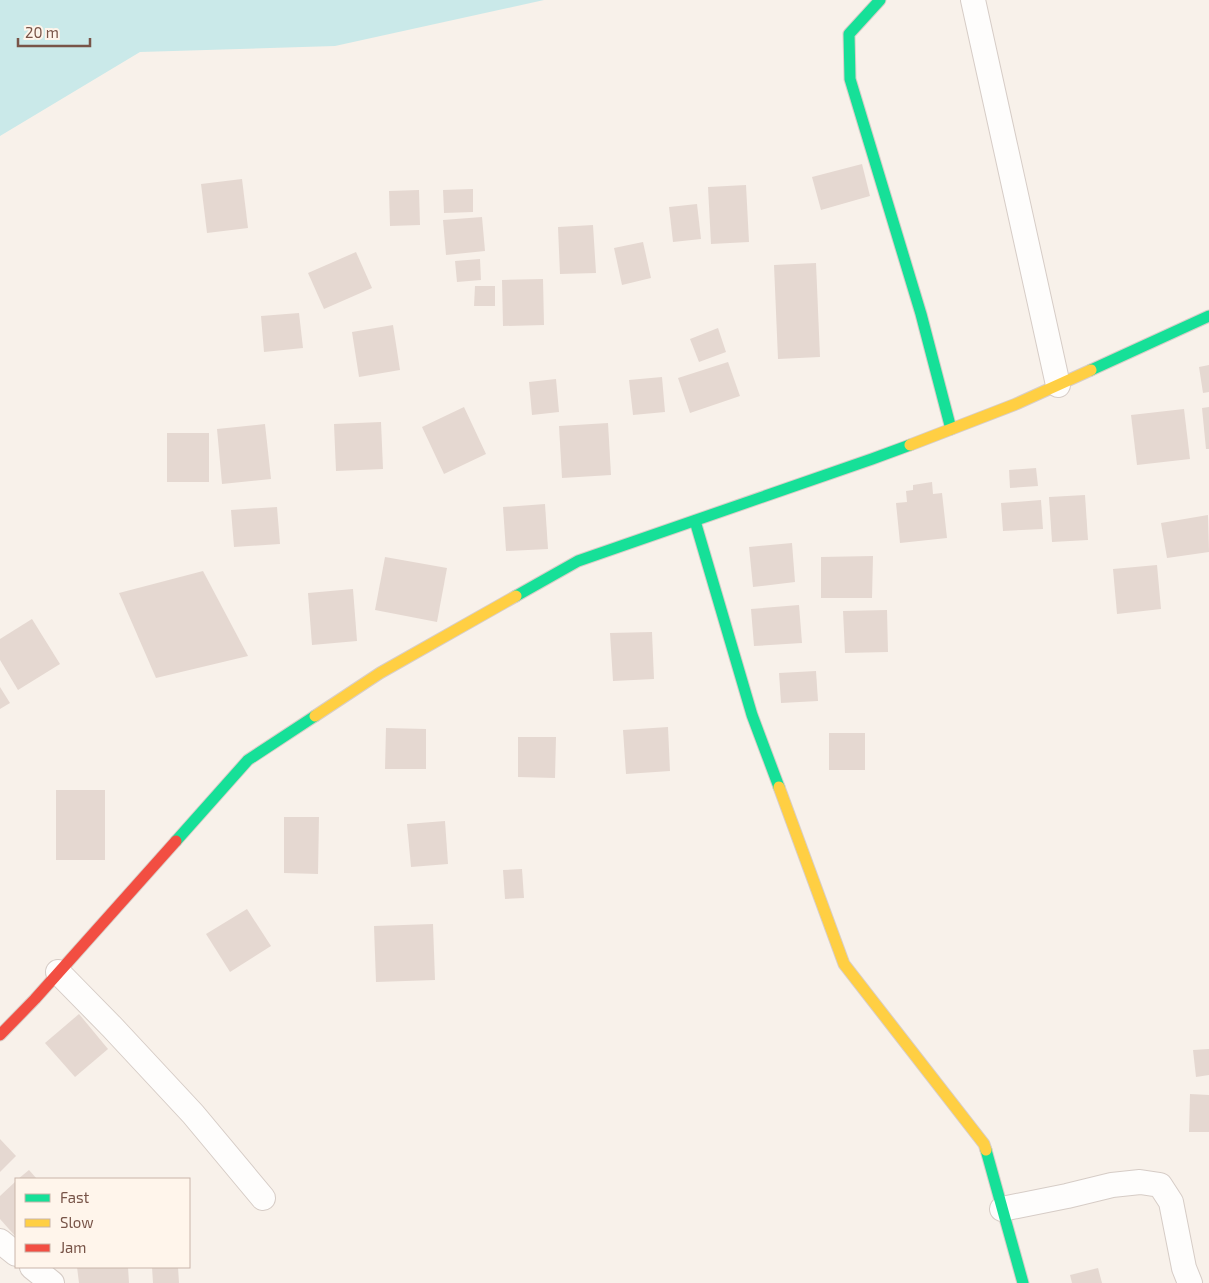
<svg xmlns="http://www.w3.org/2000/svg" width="1209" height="1283" font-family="'Exo 2',sans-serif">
  <rect width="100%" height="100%" fill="#f8f1ea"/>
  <!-- water -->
  <path fill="#cae9e9" d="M0,0H544L335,46L140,52L0,136Z"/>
  <!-- building -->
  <g fill="#e5d8d1">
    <path d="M862,164L870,196L821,210L812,177Z"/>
    <path d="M242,179L248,228L207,233L201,184Z"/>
    <path d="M746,185L749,242L711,244L708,187Z"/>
    <path d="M473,189V212L444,213L443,190Z"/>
    <path d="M419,190L420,225L390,226L389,191Z"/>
    <path d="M697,204L701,239L673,242L669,207Z"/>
    <path d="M482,217L485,251L446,255L443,220Z"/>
    <path d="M593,225L596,273L560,274L558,227Z"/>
    <path d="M643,242L651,278L622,285L614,248Z"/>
    <path d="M356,252L372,288L324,309L308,273Z"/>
    <path d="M480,259L481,280L457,282L455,261Z"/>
    <path d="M816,263L820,357L778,359L774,265Z"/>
    <path d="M543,279L544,325L503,326L502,280Z"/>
    <path d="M475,286H495V306H474Z"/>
    <path d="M299,313L303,348L264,352L261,316Z"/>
    <path d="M393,325L400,370L359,377L352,332Z"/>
    <path d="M718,328L726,352L699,362L690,339Z"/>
    <path d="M728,362L740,396L690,413L678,378Z"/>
    <path d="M1209,365V392L1203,393L1199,367Z"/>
    <path d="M662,377L665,412L633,415L629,380Z"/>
    <path d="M556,379L559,412L532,415L529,382Z"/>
    <path d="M464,407L486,454L444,474L422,427Z"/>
    <path d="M1209,407V449H1206L1202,408Z"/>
    <path d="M1184,409L1190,459L1137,465L1131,415Z"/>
    <path d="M381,422L383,469L336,471L334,424Z"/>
    <path d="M608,423L611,475L562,478L559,426Z"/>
    <path d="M265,424L271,479L222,484L217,429Z"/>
    <rect x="167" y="433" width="42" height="49"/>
    <path d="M1036,468L1038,486L1010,488L1009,470Z"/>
    <path d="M932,482L933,494L942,493L947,538L900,543L896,503L907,502L906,491L913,490V485Z"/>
    <path d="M1085,495L1088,540L1052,542L1049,497Z"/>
    <path d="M1041,500L1043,529L1003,531L1001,503Z"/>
    <path d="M545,504L548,549L506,551L503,507Z"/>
    <path d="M277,507L280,544L234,547L231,510Z"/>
    <path d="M1208,515L1209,552L1167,558L1161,523Z"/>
    <path d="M792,543L795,582L753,587L749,547Z"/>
    <path d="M873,556L872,598H821V557Z"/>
    <path d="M385,557L447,568L437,622L375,610Z"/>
    <path d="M1157,565L1161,609L1117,614L1113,569Z"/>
    <path d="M203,571L248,656L156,678L119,593Z"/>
    <path d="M353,589L357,641L312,645L308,593Z"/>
    <path d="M799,605L802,643L754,646L751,609Z"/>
    <path d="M887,610L888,652L845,653L843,611Z"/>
    <path d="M32,619L60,664L18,690L0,660V639Z"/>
    <path d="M652,632L654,679L613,681L610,633Z"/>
    <path d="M816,671L818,701L781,703L779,673Z"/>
    <path d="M0,687L10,703L0,709Z"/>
    <path d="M668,727L670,771L626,774L623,730Z"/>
    <path d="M386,728L426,729V769H385Z"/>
    <rect x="829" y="733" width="36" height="37"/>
    <path d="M518,737H556L555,778L518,777Z"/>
    <rect x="56" y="790" width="49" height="70"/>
    <path d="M284,817H319L318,874L284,873Z"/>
    <path d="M445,821L448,864L411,867L407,824Z"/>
    <path d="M522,869L524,898L505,899L503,870Z"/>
    <path d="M247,909L271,946L230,972L206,934Z"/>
    <path d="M433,924L435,980L376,982L374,926Z"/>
    <path d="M79,1014L108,1049L75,1077L45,1043Z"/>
    <path d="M1209,1049V1075L1196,1077L1193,1050Z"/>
    <path d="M1190,1094L1209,1095V1132H1189Z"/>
    <path d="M0,1139L16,1156L0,1172Z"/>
    <path d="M29,1170L37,1179H18Z"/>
    <path d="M16,1181V1237L0,1219V1196Z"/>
    <path d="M77,1267H128L129,1283H79Z"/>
    <path d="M152,1267H178L179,1283H153Z"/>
    <path d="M1098,1268L1102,1283H1072L1070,1275Z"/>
  </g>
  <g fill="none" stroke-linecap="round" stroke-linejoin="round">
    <defs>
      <g id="street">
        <path d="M973,0L1058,385"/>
        <path d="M58,972L112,1027L193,1114L263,1198"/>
        <path d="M1002,1209L1067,1196L1112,1185L1140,1182L1160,1185L1171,1202L1184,1268L1190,1283"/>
        <path d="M0,1241L16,1254"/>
        <path d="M32,1267L52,1283"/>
      </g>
      <g id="fast">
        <path d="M880,0L849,34L850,79L921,314L951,429"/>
        <path d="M1091,370L1209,316"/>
        <path d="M695,521L752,715L779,787"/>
        <path d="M516,596L578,561L872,459L910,445"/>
        <path d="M176,841L248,760L315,716"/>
        <path d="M986,1150L1023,1283"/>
      </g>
      <g id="slow">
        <path d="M910,445L1016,404L1091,370"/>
        <path d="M315,716L380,673L516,596"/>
        <path d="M779,787L844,964L984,1144L986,1150"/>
      </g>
      <path id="jam" d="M0,1035L35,999L176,841"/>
    </defs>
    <!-- street casing -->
    <use href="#street" stroke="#d6ccc6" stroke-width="26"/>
    <!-- fast casing -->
    <use href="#fast" stroke="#d8cec8" stroke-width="13"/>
    <!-- slow casing -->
    <use href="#slow" stroke="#d8cec8" stroke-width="13"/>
    <!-- jam casing -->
    <use href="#jam" stroke="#d8cec8" stroke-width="13"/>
    <!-- street -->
    <use href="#street" stroke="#fefdfc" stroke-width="24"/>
    <!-- fast -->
    <use href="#fast" stroke="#16e098" stroke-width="11"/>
    <!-- slow -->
    <use href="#slow" stroke="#ffcf43" stroke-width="11"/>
    <!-- jam -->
    <use href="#jam" stroke="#f24e42" stroke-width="11"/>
  </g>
  <!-- legend -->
  <rect x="15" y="1178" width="175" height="90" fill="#fff5eb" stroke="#c9b5aa"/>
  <rect x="25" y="1194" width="25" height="8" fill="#16e098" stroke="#c9b5aa"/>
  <text x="60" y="1203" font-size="15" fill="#785448">Fast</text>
  <rect x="25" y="1219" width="25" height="8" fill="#ffcf43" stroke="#c9b5aa"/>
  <text x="60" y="1228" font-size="15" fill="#785448">Slow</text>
  <rect x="25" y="1244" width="25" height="8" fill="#f24e42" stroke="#c9b5aa"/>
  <text x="60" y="1253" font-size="15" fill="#785448">Jam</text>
  <!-- scale -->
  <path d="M18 38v8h72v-8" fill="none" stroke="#785448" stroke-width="2.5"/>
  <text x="25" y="38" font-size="15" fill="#785448" stroke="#fff5eb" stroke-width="4" paint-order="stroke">20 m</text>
</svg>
